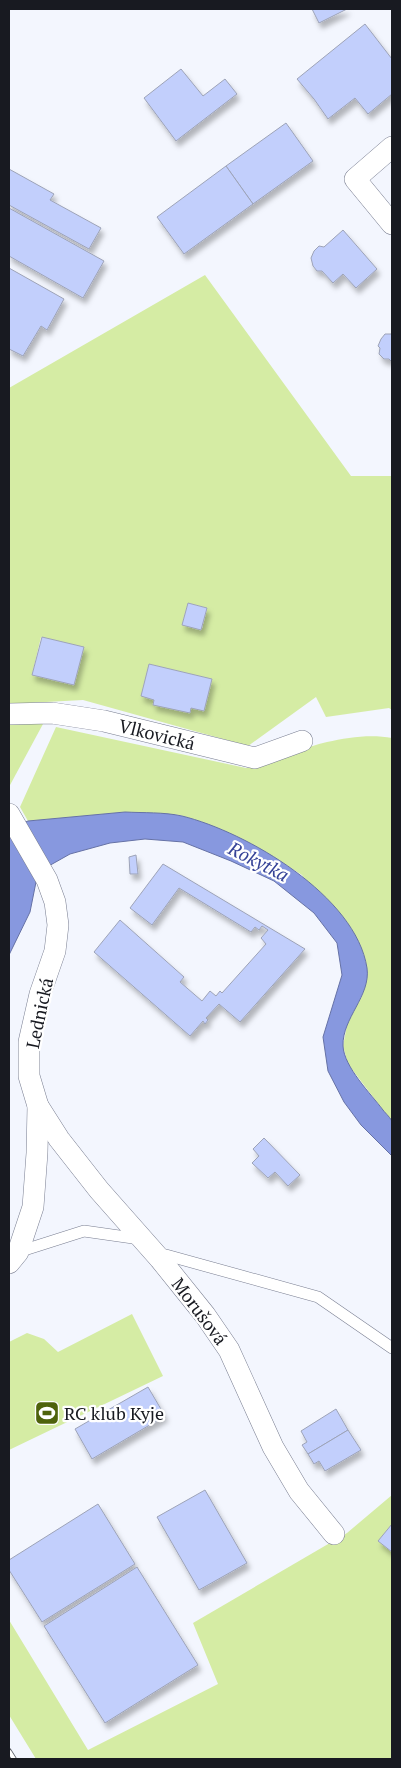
<svg xmlns="http://www.w3.org/2000/svg" width="401" height="1768" font-family="'PT Serif',serif">
  <defs>
    <filter id="shadow"><feDropShadow dx="3" dy="5.5" stdDeviation="2.5" flood-color="#0004"/></filter>
  </defs>
  <rect width="100%" height="100%" fill="#f3f6fe"/>
  <!-- green -->
  <g fill="#d5eca4" fill-rule="evenodd">
    <path d="M205,275L351,476H392V710L389,708L326,717L316,697L248,746L83,700L9,704V388ZM188,603L207,608L202,629L182,625ZM41,637L83,647L74,685L32,675ZM149,664L211,679L204,711L141,696Z"/>
    <path d="M9,724H43L9,787Z"/>
    <path d="M56,727L246,768C275,765 299,748 327,742C348,737 372,734 392,738V1122L348,1064L343,1046L348,1020L362,996L367,971L302,875L257,847L209,825L180,815L125,812L28,821L20,807Z"/>
    <path d="M132,1314L163,1376L9,1450V1342L27,1333L44,1339L58,1352Z"/>
    <path d="M392,1495V1524L379,1541L392,1552V1759H36L9,1715V1620L88,1750L218,1684L193,1623L347,1533Z"/>
  </g>
  <!-- water -->
  <path fill="#8798df" stroke="#6672a6" d="M125,812C143,813 164,812 182,816C247,832 356,896 367,968C371,996 342,1018 343,1046C344,1067 371,1094 383,1110C386,1114 391,1118 392,1122C395,1129 392,1148 392,1156L361,1125L344,1102L328,1071L323,1037L342,975L337,943L314,913L274,881L231,861L183,842L145,839L110,843L70,854L38,872L30,912L9,955V824L13,827L28,821Z"/>
  <!-- building -->
  <g fill="#c2cffc" stroke="#9da3b7" filter="url(#shadow)">
    <path d="M312,9H347L319,23Z"/>
    <path d="M365,24L392,59V94L368,114L355,98L328,119L314,99L297,79Z"/>
    <path d="M181,69L203,96L225,79L237,94L176,141L144,98Z"/>
    <path d="M286,123L313,161L253,204L226,166Z"/>
    <path d="M226,166L253,204L184,254L157,217Z"/>
    <path d="M9,169L54,194L50,200L101,228L89,249L9,205Z"/>
    <path d="M9,208L104,261L83,298L9,256Z"/>
    <path d="M343,230L377,269L356,288L343,274L333,283L322,271H317L313,266L311,258L314,251L319,246L324,247Z"/>
    <path d="M9,268L64,299L47,330L41,326L23,356L9,349Z"/>
    <path d="M385,334H392V362L389,359H384L379,354L380,348L378,346L381,339Z"/>
    <path d="M188,603L207,608L201,630L182,625Z"/>
    <path d="M42,637L84,647L74,685L32,675Z"/>
    <path d="M149,664L212,679L204,711L191,708L190,713L153,705L154,700L141,696Z"/>
    <path d="M136,855L138,874H130L129,857Z"/>
    <path d="M163,864L305,949L240,1022L219,1004L206,1018L208,1020L205,1024L203,1021L190,1036L94,952L120,920L184,977L180,982L202,1001L210,991L216,996L220,991L222,993L266,944L261,938L268,930L262,926L259,930L255,927L251,932L179,888L152,925L130,908Z"/>
    <path d="M264,1138L300,1175L288,1186L275,1172L268,1178L252,1163L259,1156L253,1149Z"/>
    <path d="M148,1387L165,1416L92,1459L75,1429Z"/>
    <path d="M336,1409L348,1430L308,1454L302,1445L307,1442L301,1431Z"/>
    <path d="M348,1430L361,1450L325,1471L319,1461L314,1464L308,1454Z"/>
    <path d="M205,1490L247,1563L199,1590L157,1517Z"/>
    <path d="M98,1504L135,1564L42,1622L9,1570V1560Z"/>
    <path d="M392,1524V1552L378,1541Z"/>
    <path d="M137,1567L198,1665L105,1723L44,1626Z"/>
  </g>
  <g fill="none" stroke-linecap="round" stroke-linejoin="round">
    <defs>
      <g id="lane">
        <path d="M18,1252L84,1231L140,1239"/>
        <path d="M160,1259L166,1255L318,1297L392,1348"/>
      </g>
      <g id="street">
        <path d="M392,147L355,179L392,224"/>
        <path d="M9,714L52,713L104,721L255,758L302,741"/>
        <path d="M9,814L47,880L55,902L58,925L55,951L40,994L29,1042V1076L38,1106L37,1153L33,1207L18,1252L9,1263"/>
        <path d="M38,1106L59,1139L99,1190L160,1259L205,1315L229,1350L273,1447L299,1491L334,1534"/>
      </g>
    </defs>
    <!-- lane casing -->
    <use href="#lane" stroke="#797e91" stroke-width="12"/>
    <!-- street casing -->
    <use href="#street" stroke="#797e91" stroke-width="22"/>
    <!-- lane -->
    <use href="#lane" stroke="#fff" stroke-width="11"/>
    <!-- street -->
    <use href="#street" stroke="#fff" stroke-width="21"/>
    <defs>
      <path id="rail" d="M9,1751L14,1759"/>
    </defs>
    <!-- rail casing -->
    <use href="#rail" stroke="#5e6168" stroke-width="5.5"/>
    <!-- rail -->
    <use href="#rail" stroke="#fff" stroke-width="4" stroke-dasharray="11" stroke-linecap="butt"/>
  </g>
  <!-- icons -->
  <defs>
    <symbol id="stadium-square" viewBox="-11 -11 22 22"><rect x="-9" y="-9" width="18" height="18" rx="4" fill="#4e620c" stroke="#fff"/><path d="M0-5a6.5 5 0 1 0 0 10a6.5 5 0 1 0 0-10ZM-3.5-1.8h7v3.6h-7Z" fill="#fff"/></symbol>
  </defs>
  <g fill-rule="evenodd">
    <use href="#stadium-square" x="33" y="1399" width="28" height="28"/>
  </g>
  <g text-anchor="middle" dominant-baseline="central" stroke-width="4.5" stroke-linejoin="round" paint-order="stroke">
    <!-- street labels -->
    <g font-size="18" fill="#181a21" stroke="#fff">
      <text transform="translate(157 734) rotate(14)">Vlkovická</text>
      <text transform="translate(39 1013) rotate(-78)">Lednická</text>
      <text transform="translate(200 1311) rotate(53)">Morušová</text>
    </g>
    <!-- poi labels -->
    <g font-size="18" fill="#181a21" stroke="#fff" text-anchor="start">
      <text x="64" y="1413">RC klub Kyje</text>
    </g>
    <!-- water labels -->
    <g font-size="19" font-style="italic" fill="#374498" stroke="#fff">
      <text transform="translate(259 861) rotate(27)">Rokytka</text>
    </g>
  </g>
  <!-- border -->
  <rect width="401" height="1768" fill="none" stroke="#181a21" stroke-width="20"/>
</svg>
